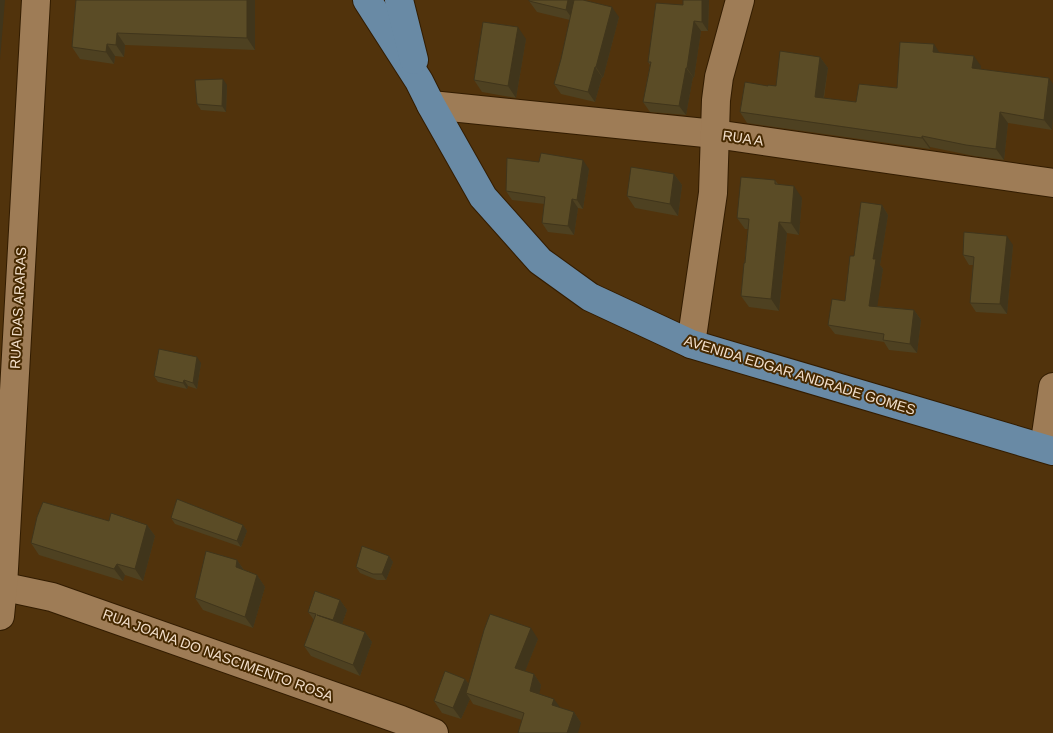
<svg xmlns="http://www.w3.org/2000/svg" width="1053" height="733" font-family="Arial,sans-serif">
  <rect width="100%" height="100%" fill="#51330c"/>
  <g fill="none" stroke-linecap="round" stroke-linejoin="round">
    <defs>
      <g id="minor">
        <path d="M431,105L715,134L1053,183"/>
        <path d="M691,344L713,193L716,100L719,77L740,0"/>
        <path d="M1044,448L1053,387"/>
        <path d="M0,586L52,597L401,720L434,733"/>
        <path d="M0,616L3,586L36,0"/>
      </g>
      <g id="major">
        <path d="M367,0L419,81L431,105L483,197L540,261L590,297L691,344L1053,451"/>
        <path d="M399,0L414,60"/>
      </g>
    </defs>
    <!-- minor casing -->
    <use href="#minor" stroke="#321c00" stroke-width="30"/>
    <!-- major casing -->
    <use href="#major" stroke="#321c00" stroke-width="30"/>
    <!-- minor -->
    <use href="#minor" stroke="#9e7c56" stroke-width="28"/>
    <!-- major -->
    <use href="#major" stroke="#698aa5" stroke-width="28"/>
  </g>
  <!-- wall -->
  <g fill="#4e4121">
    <path d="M76,0H255V50L125,45L124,57L115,56L114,64L80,59L72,47Z"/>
    <path d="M683,0H709L708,31H701L694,78L693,77L686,115L650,112L643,102L650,65L648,62L683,5Z"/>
    <path d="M529,1L619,17L603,78L602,77L595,102L561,94L554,84L561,59L570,20L537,12Z"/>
    <path d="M526,39L516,98L482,92L474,80Z"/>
    <path d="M940,53L981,66V69L1053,84V117L1052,130L1008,123L1004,160L974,156L930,147V149L747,123L740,112L768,86H776L820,57L828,68L824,98L856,102L897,88Z"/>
    <path d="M227,85L226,112L201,110L197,104Z"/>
    <path d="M589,169L583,209L578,208L574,235L548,232L542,223L544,204L512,200L506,191Z"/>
    <path d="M674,174L682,185L678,216L635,208L627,196Z"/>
    <path d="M775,180L778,184L802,198L799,235L787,233L779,311L749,307L741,296L748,229H745L737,218Z"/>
    <path d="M882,205L888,215L880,265L883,269L877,306L914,310L921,320L917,353L889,350L884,342L835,334L828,325L845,301L854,256Z"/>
    <path d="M1013,245L1007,314L976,312L970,303L973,265H969L963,255Z"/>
    <path d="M201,363L197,389L188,386L187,389L158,382L154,376Z"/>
    <path d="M171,518L243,525L247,531L241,547L175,524Z"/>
    <path d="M109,521L147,525L155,536L143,581L125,575L123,581L39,555L31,543Z"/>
    <path d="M389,556L393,562L386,580H377L360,573L356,567Z"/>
    <path d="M237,560L244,570L257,575L265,587L253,628L203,610L195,598Z"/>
    <path d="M340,600L347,610L342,624L365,632L372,642L360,676L311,656L304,646L314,620L308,612Z"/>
    <path d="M538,639L525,671L534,674L541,685L539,694L560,708L574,712L581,723L522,720L473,704L470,699L461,719L442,713L434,701L465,679L469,684Z"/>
  </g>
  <!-- shaded-wall -->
  <g fill="#40351b">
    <path d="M0,0H5L0,60Z"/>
    <path d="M247,0H255V50L247,38Z"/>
    <path d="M568,0H579L574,21L566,10Z"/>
    <path d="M702,0H709L708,31L702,22Z"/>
    <path d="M612,7L619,17L603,78L596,67Z"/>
    <path d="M694,21L701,31L694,78L687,68Z"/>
    <path d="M518,27L526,39L516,98L508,86Z"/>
    <path d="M117,33L125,45L124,57L116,45Z"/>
    <path d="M107,44L115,56L114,64L106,52Z"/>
    <path d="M934,44L941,55L933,52Z"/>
    <path d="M974,56L981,66L980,79L972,68Z"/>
    <path d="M820,57L828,68L822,107L815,97Z"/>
    <path d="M595,67L602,77L595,102L588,92Z"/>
    <path d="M686,68L693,77L686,115L679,106Z"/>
    <path d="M1049,78L1053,84V117L1052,130L1044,120Z"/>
    <path d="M223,79L227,85L226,112L222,106Z"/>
    <path d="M1000,112L1008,123L1004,160L996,149Z"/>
    <path d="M922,136L930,147V149L922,138Z"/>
    <path d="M583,160L589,169L583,209L577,200Z"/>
    <path d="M674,174L682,185L678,216L670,204Z"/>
    <path d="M794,186L802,198L799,235L791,223Z"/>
    <path d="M572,199L578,208L574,235L568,226Z"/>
    <path d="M882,205L888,215L880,265L883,269L876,315L869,306L873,259Z"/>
    <path d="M779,222L787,233L779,311L771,299Z"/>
    <path d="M1007,236L1013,245L1007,314L1000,304Z"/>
    <path d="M914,310L921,320L917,353L910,344Z"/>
    <path d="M197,357L201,363L197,389L193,383Z"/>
    <path d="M184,380L188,386L187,389L183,383Z"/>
    <path d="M147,525L155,536L143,581L135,569Z"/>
    <path d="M243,525L247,531L241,547L237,541Z"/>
    <path d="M389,556L393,562L386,580L382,574Z"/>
    <path d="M237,560L245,572L236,567Z"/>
    <path d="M117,564L125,575L123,581L114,569Z"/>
    <path d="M257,575L265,587L253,628L245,617Z"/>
    <path d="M340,600L347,610L340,630L333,620Z"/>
    <path d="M531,628L538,639L522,679L515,668Z"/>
    <path d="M365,632L372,642L360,676L353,665Z"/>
    <path d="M534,674L541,685L538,702L530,691Z"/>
    <path d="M465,679L473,690L466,693L470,699L461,719L453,708Z"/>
    <path d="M554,699L562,710L552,705Z"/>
    <path d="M574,712L581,723L578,733H567Z"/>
  </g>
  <!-- building -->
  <g fill="#5b4c26" stroke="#40351b">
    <path d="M76,0H247V38L117,33L116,45L107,44L106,52L72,47Z"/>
    <path d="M529,0H568L566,10L529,1Z"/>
    <path d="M574,0H583L612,7L596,67H595L588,92L554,84L561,59Z"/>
    <path d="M683,0H702V22L694,21L687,68H686L679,106L643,102L651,62H648L656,3L683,5Z"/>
    <path d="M483,22L518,27L508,86L474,80Z"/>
    <path d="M900,42L934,44L933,52L974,56L972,68L1049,78L1044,120L1000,112L996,149L966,145L922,136V138L740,112L745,82L768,86V85L776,86L780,51L820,57L815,97L856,102L859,84L897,88Z"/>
    <path d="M223,79L222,106L197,104L195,80Z"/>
    <path d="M541,153L583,160L577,200L572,199L568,226L542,223L545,197L506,191L507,158L539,162Z"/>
    <path d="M631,167L674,174L670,204L627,196Z"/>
    <path d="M741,177L775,180V184L794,186L791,223L779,222L771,299L741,296L744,263H745L749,219L737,218Z"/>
    <path d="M861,202L882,205L873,259H876L869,306L914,310L910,344L883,340L884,334L828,325L832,299L845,301L850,256H854Z"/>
    <path d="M964,232L1007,236L1000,304L970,303L974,257L963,255Z"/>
    <path d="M159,349L197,357L193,383L184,380L183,383L154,376Z"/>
    <path d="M177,499L243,525L237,541L171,518Z"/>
    <path d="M43,502L109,521L111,513L147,525L135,569L117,564L114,569L31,543L37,517Z"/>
    <path d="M362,546L389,556L382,574H373L356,567Z"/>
    <path d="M206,551L237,560L236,567L257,575L245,617L195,598Z"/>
    <path d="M315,591L340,600L333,620L317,615L365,632L353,665L304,646L316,614L308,612Z"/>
    <path d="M490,614L531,628L515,668L534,674L530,691L554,699L552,705L574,712L567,733H518L524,713L466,693L484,630Z"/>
    <path d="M445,671L465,679L453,708L434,701Z"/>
  </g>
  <g text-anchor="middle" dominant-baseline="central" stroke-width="4" stroke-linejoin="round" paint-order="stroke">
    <!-- street labels -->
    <g font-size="14" fill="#f3e0cc" stroke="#462900">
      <text transform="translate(743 138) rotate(8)">RUA A</text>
      <text transform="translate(18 308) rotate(-87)">RUA DAS ARARAS</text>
      <text transform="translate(800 375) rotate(17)">AVENIDA EDGAR ANDRADE GOMES</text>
      <text transform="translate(218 655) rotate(20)">RUA JOANA DO NASCIMENTO ROSA</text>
    </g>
  </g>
</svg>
